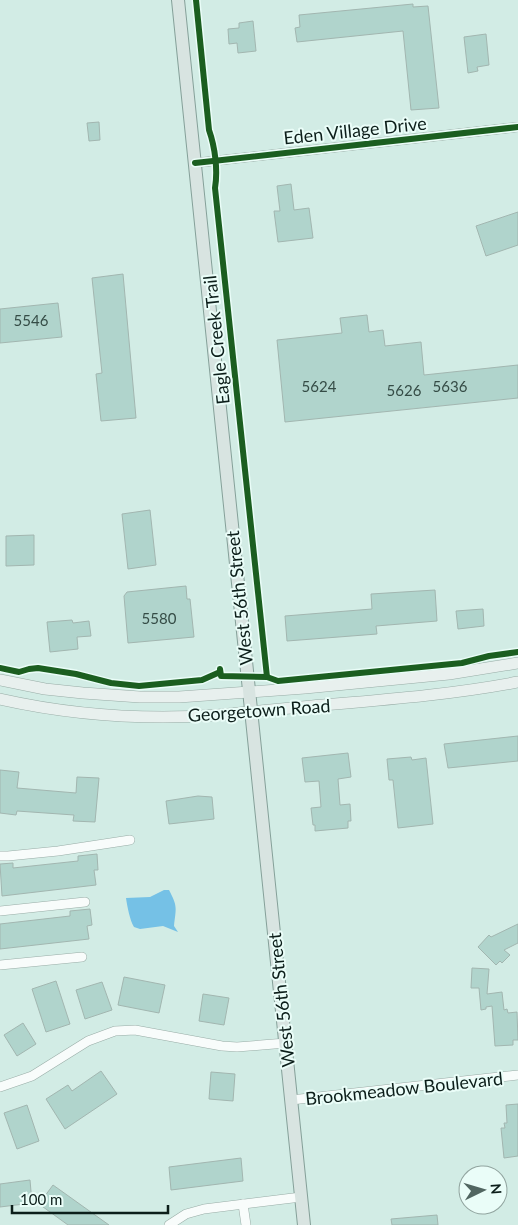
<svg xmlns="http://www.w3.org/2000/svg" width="518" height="1225" font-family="Lato,sans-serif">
  <rect width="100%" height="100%" fill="#d2ece5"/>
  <!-- water -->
  <path fill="#75c1e6" d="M164,890H169C178,907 176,908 174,926L178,932L163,926L140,929L134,927C130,921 127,905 126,898L150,897Z"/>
  <!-- building -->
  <g fill="#b0d4cc" stroke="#a2b6b0">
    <path d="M413,4V7L428,6L439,108L411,110L403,31L297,42L295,28L300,27L299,15Z"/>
    <path d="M253,21L256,51L238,53L237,43L229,44L228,29L239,28V23Z"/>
    <path d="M486,34L489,65L477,67L478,71L468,73L464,37Z"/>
    <path d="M99,122L100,140L89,141L87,123Z"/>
    <path d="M291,184L294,210L309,208L313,238L278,242L274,211H280L277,186Z"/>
    <path d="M518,212V245L486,256L476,226Z"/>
    <path d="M123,274L136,418L101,421L96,374L102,373L92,278Z"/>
    <path d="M58,303L62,337L0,343V309Z"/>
    <path d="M367,315L369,332L383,330L385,346L421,342L424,375L518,365V398L285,422L277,340L342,333L340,318Z"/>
    <path d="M150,510L156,565L128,569L122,514Z"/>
    <path d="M34,535V565L6,566V536Z"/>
    <path d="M186,586L187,599H190L194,637L128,643L124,596L127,592Z"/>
    <path d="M435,590L437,621L376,626L377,634L287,641L285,616L372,609L371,594Z"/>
    <path d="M483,609L484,626L458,629L456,611Z"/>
    <path d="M72,620L73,623L89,621L91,636L77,637L78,649L50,652L47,622Z"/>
    <path d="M518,736V761L448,768L444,744Z"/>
    <path d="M348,753L351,777L338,779L340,805L350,804L351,821H348V828L315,831V825H313L311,808L321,807L319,781L305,782L302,758Z"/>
    <path d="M411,757L412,760L426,758L433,824L398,828L393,780H389L387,759Z"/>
    <path d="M0,770L19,772L17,788L76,793L77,777L99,778L95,822L73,821L74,815L17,811L16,815L0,813Z"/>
    <path d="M198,796L212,797L214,819L169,824L166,801Z"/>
    <path d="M97,854L98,870H94L96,885L2,896L0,864L13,863V868L78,861V856Z"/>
    <path d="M90,909L92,925L87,926L89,939L0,949V924L70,916V911Z"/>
    <path d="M518,924V943L504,950L510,955L502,963L500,961L496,965L478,947L489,935L491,937Z"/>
    <path d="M472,968L489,969L487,994L502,992L504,1010L507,1009L508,1013L517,1012L518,1040H513V1045L495,1046L492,1006L486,1007V1009L481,1010L479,988H471Z"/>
    <path d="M124,977L165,985L159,1013L118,1005Z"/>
    <path d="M56,981L70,1024L46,1032L32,989Z"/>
    <path d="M102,982L112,1010L85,1019L76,990Z"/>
    <path d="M203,994L229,998L224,1025L199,1021Z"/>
    <path d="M23,1023L36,1044L17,1056L4,1035Z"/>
    <path d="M101,1071L117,1094L65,1129L46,1099L68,1085L72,1091Z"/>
    <path d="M211,1072L235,1074L233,1101L209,1099Z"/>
    <path d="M518,1104V1156L504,1158L501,1128H505L504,1123H507L506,1105Z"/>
    <path d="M27,1105L39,1141L17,1149L4,1113Z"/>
    <path d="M241,1158L243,1181L171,1190L169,1167Z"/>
    <path d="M30,1180L32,1203L0,1207V1184Z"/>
    <path d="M53,1185L109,1225H68L39,1204Z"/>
    <path d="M437,1215L438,1225H392L391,1219Z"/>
  </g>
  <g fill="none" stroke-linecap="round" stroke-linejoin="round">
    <defs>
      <g id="street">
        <path d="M195,163L518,127"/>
        <path d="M0,856H8L58,851L130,840"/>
        <path d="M0,911L85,902"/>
        <path d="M0,965L82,957"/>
        <path d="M0,1087L32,1076L88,1041L115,1031L135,1030L222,1046L237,1047L286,1043"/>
        <path d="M291,1100L518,1075"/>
        <path d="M243,1204L246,1225"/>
        <path d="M169,1225L186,1214L204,1209L301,1197"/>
      </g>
      <g id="secondary">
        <path d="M0,680L45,689L83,693L140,697H179L305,688L449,674L518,663"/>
        <path d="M0,699C71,715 145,720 218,715C249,712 280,709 312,706C381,700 450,695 518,682"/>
      </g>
      <path id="primary" d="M178,0L304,1225"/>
    </defs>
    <!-- street casing -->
    <use href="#street" stroke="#98aca6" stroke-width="10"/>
    <!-- secondary casing -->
    <use href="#secondary" stroke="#98aca6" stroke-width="12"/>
    <!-- primary casing -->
    <use href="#primary" stroke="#85a099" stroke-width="14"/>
    <!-- street -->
    <use href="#street" stroke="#f8fcfb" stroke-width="9"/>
    <!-- secondary -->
    <use href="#secondary" stroke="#e8f0ee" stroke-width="11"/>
    <!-- primary -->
    <use href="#primary" stroke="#d8e4e1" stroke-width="12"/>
    <defs>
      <g id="cycleway">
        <path d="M196,0L209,130C215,147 218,170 215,188L267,677"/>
        <path d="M195,163L518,127"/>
        <path d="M0,668L19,672L29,669L38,668L76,674L111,683L139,686L202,680L220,672"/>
        <path d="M220,669L221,676L267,677L278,681L462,663L489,656L518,652"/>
      </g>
    </defs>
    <!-- cycleway casing -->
    <use href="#cycleway" stroke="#eafdf8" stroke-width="9"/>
    <!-- cycleway -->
    <use href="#cycleway" stroke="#1b5e20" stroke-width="6"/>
  </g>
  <g text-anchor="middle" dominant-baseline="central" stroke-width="4" stroke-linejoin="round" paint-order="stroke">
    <!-- number labels -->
    <g font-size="15" fill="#354c46">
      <text x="31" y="320">5546</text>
      <text x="319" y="386">5624</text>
      <text x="450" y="386">5636</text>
      <text x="404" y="390">5626</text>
      <text x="159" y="618">5580</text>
    </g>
    <!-- street labels -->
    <g font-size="18" fill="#0c1e1a" stroke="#eafdf8">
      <text transform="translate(355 130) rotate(-6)">Eden Village Drive</text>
      <text transform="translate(216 340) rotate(-96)">Eagle Creek Trail</text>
      <text transform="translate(239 598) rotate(-96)">West 56th Street</text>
      <text transform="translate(259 710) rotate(-4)">Georgetown Road</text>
      <text transform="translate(281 1000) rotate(-96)">West 56th Street</text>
      <text transform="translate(404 1088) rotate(-6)">Brookmeadow Boulevard</text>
    </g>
  </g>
  <!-- north arrow -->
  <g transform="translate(483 1190) rotate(85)"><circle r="24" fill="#eafdf8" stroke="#91a49f"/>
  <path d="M0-4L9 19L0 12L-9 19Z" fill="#516661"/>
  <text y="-8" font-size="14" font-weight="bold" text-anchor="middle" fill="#0c1e1a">N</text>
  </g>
  <!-- scale -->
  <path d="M12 1205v8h156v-8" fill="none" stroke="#0c1e1a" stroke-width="2.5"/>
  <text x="20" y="1205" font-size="15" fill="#0c1e1a" stroke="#eafdf8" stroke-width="4" paint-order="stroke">100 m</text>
</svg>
